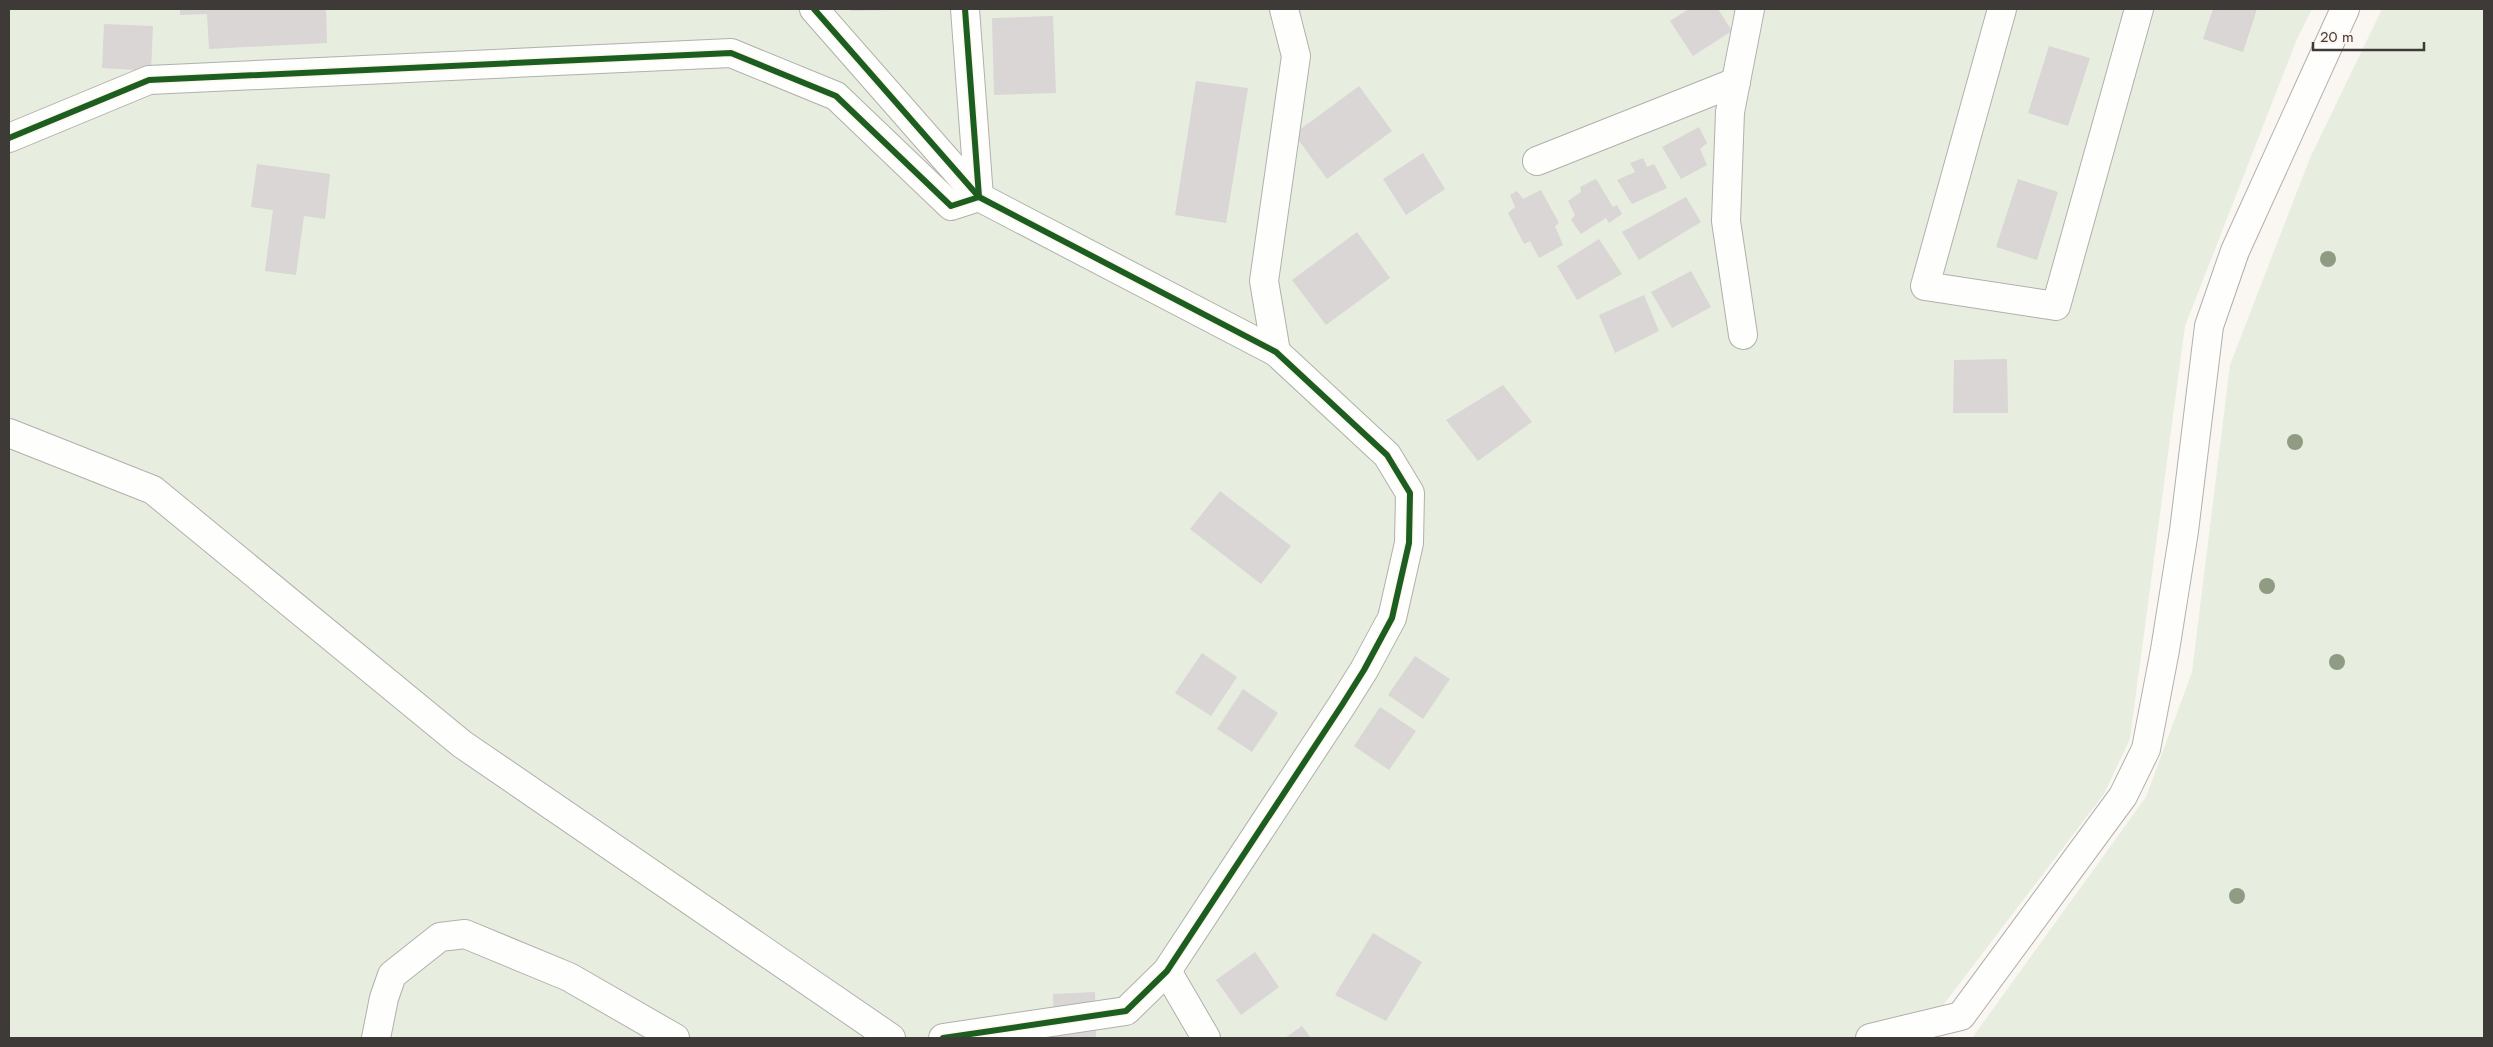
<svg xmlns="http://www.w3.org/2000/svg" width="2493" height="1047" font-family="Jost,sans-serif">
  <rect width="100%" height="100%" fill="#faf6f2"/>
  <!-- green -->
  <g fill="#e7eedf">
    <path d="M9,9H2312L2297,39L2185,326L2130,739L2104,794L1918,1038H9Z"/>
    <path d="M2382,9H2484V1038H1972L2146,797L2192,672L2230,365L2310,158Z"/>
  </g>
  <!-- building -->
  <g fill="#d9d6d5">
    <path d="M180,9H326L327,43L209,49L207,14L180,15Z"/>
    <path d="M851,9H892V10L851,11Z"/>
    <path d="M1689,9H1718L1732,31L1693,56L1670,21Z"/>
    <path d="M2213,9H2257L2243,52L2203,39Z"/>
    <path d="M1053,16L1056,93L994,95L992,18Z"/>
    <path d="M104,24L153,26L151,71L102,68Z"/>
    <path d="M2049,46L2090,58L2068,126L2028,113Z"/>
    <path d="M1196,81L1248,88L1226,223L1175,215Z"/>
    <path d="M1359,86L1392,131L1327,179L1294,134Z"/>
    <path d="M1699,127L1707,143L1700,149L1707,165L1681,179L1662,147Z"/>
    <path d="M1423,153L1445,189L1406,215L1383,179Z"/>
    <path d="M1643,158L1647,167L1654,164L1667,188L1632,204L1617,180L1635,172L1630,163Z"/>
    <path d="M257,164L330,174L325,219L304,216L296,275L265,271L273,210L251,207Z"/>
    <path d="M1596,179L1613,207L1617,205L1622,214L1609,223L1606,218L1581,234L1571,220L1575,215L1568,201L1581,192L1580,187Z"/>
    <path d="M2018,179L2058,192L2037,260L1996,247Z"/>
    <path d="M1541,190L1559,223L1555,226L1563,245L1539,258L1530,241L1524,244L1508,213L1515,207L1510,195L1517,191L1523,199Z"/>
    <path d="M1686,197L1701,222L1639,260L1622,232Z"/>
    <path d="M1357,232L1390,278L1326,325L1292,280Z"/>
    <path d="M1599,239L1622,274L1577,300L1557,266Z"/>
    <path d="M1691,271L1711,307L1672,328L1651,292Z"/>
    <path d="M1644,295L1659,331L1615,353L1599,315Z"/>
    <path d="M2007,359L2008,413H1953L1954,360Z"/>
    <path d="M1503,385L1532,422L1478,461L1446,420Z"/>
    <path d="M1220,491L1291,546L1261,584L1190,529Z"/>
    <path d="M1202,653L1237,677L1211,716L1175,693Z"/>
    <path d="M1415,656L1450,679L1423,719L1388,695Z"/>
    <path d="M1243,689L1278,713L1252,752L1217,729Z"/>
    <path d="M1380,707L1416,731L1389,770L1354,746Z"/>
    <path d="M1373,933L1422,962L1386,1021L1335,995Z"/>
    <path d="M1255,952L1279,987L1241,1015L1216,980Z"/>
    <path d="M1095,992L1096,1038H1054L1053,994Z"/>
    <path d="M1302,1026L1311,1038H1285Z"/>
  </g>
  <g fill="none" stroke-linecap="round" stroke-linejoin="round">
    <defs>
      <g id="minor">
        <path d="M814,9L979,197L1276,352L1387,455L1410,493L1409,543L1392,618L1364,670L1342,705L1167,971L1126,1011L943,1038"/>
        <path d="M2002,9L1925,286L2056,306L2139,9"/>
        <path d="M9,138L149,80L731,53L836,96L951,206L979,197L965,9"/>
        <path d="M1537,161L1736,82"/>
        <path d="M1743,335L1726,221L1730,112L1750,9"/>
        <path d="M1276,352L1264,281L1296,56L1284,9"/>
        <path d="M9,433L153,490L462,744L891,1038"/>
        <path d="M1167,971L1206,1038"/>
        <path d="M376,1038L384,998L392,975L440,937L465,934L569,977L675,1038"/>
        <path d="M1870,1038L1961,1016L2123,796L2146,749L2165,650L2184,531L2209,326L2235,251L2345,9"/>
      </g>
    </defs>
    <!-- minor casing -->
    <use href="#minor" stroke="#b2afac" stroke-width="30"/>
    <!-- minor -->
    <use href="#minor" stroke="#fefefd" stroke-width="28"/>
    <defs>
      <g id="cycleway">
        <path d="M814,9L979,197L1276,352L1387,455L1410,493L1409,543L1392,618L1364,670L1342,705L1167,971L1126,1011L943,1038"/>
        <path d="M9,138L149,80L731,53L836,96L951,206L979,197L965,9"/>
      </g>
    </defs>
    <!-- cycleway casing -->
    <use href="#cycleway" stroke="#fef5ee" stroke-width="9"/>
    <!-- cycleway -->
    <use href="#cycleway" stroke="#1b5e20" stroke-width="6"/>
  </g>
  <!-- trees -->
  <g fill="#8f9b82">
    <circle cx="2328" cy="259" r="8"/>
    <circle cx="2295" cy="442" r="8"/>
    <circle cx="2267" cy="586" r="8"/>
    <circle cx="2337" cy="662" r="8"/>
    <circle cx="2237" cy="896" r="8"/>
  </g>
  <!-- border -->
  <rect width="2493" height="1047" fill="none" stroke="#3e3a38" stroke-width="20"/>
  <!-- scale -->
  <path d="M2313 42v8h111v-8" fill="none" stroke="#3e3a38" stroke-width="2.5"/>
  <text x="2320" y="42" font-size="15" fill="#3e3a38" stroke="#fef5ee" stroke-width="4" paint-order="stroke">20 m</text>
</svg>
